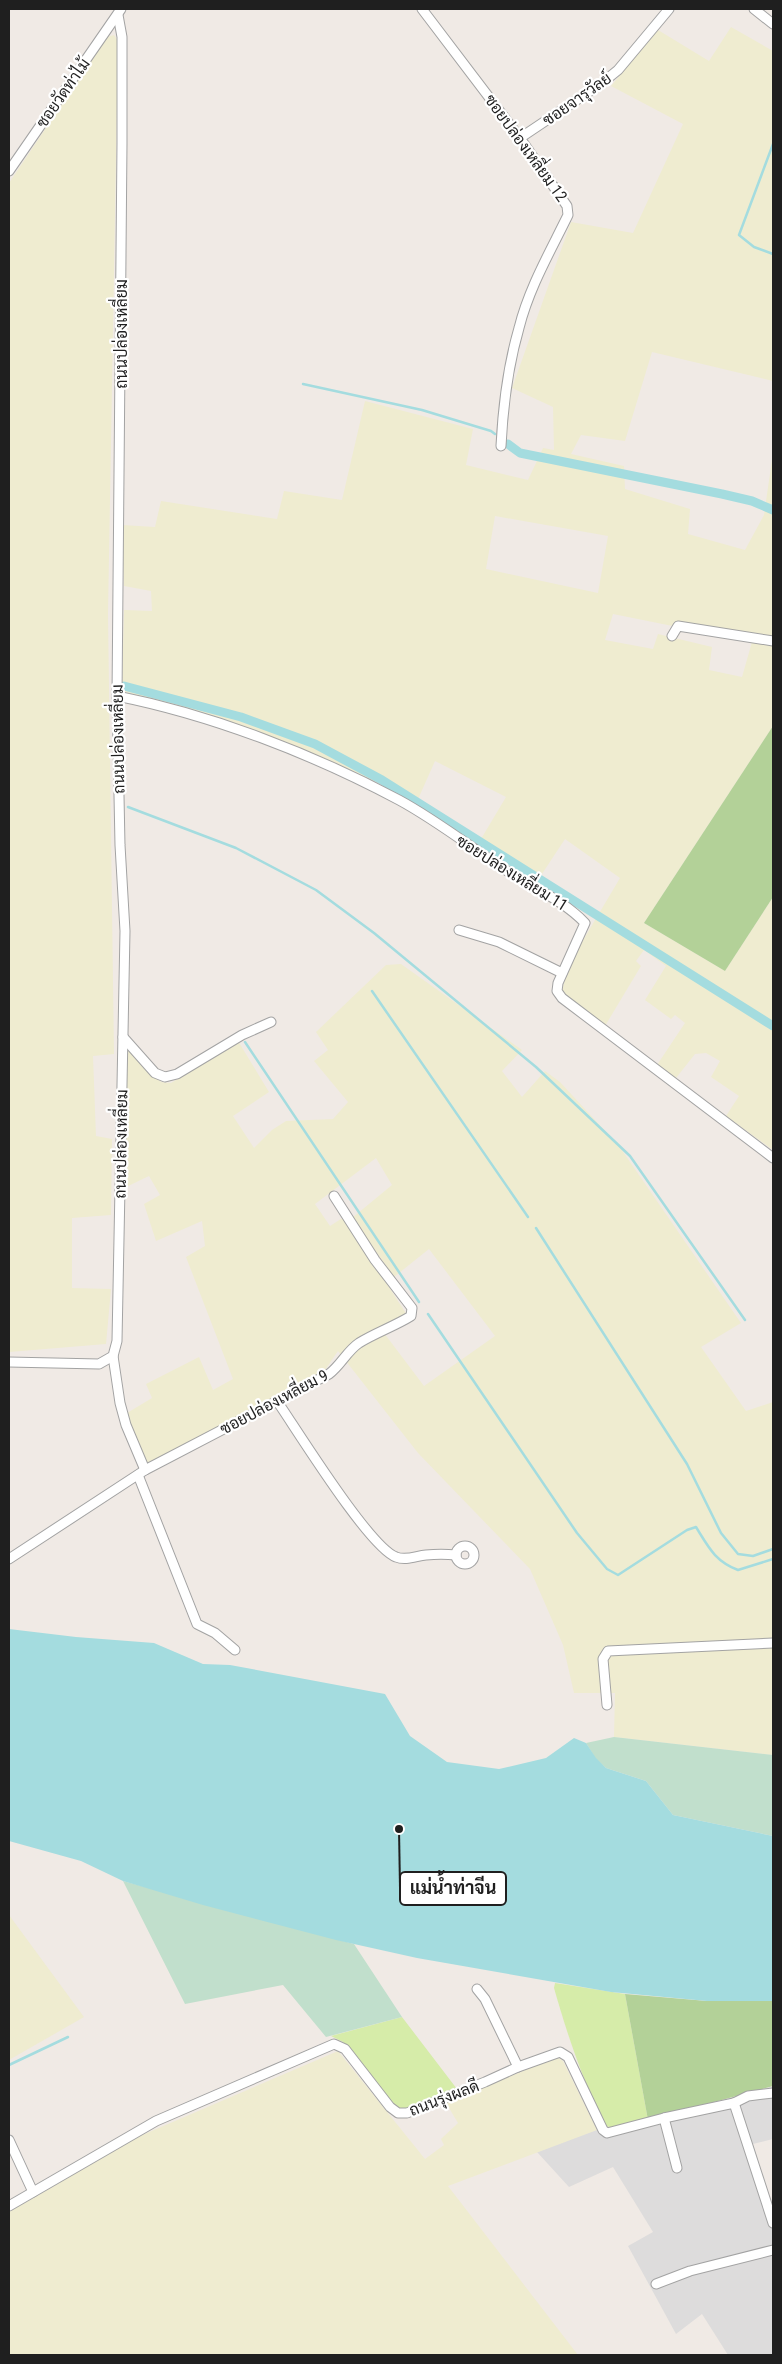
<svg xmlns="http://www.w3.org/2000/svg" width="782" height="2364" font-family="'Roboto Condensed',Sarabun,sans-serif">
  <rect width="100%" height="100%" fill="#f0eae5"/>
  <!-- residential -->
  <path fill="#dddcdc" d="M773,2086V2139L753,2144L773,2211V2355H728L702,2314L676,2334L628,2246L653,2232L613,2167L569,2187L537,2152L606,2126L617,2129Z"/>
  <!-- farmland -->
  <g fill="#efecd0" fill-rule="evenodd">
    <path d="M731,27L773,51V381L652,352L625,441L581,435L571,454L624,466L625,489L690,509L688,534L745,550L764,515L773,453V726L644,923L725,971L773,897V1150L726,1116L739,1096L711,1077L720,1061L706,1053L695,1054L676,1078L657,1065L685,1023L675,1015L671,1019L645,1000L666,966L644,950L636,961L641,966L605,1026L566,998L562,991L569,964L620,878L565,839L538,880L478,844L506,797L435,761L415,806L383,785L259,732L122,691L124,610L152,611L151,591L124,586L122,525L155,527L161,501L277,519L284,491L342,500L365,401L473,429L466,465L528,480L543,448L554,450L553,407L512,388L571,222L633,233L683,124L611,86L658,30L709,61ZM495,516L608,536L598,593L486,569ZM613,614L752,642L742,677L709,670L712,647L658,634L653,649L605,640Z"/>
    <path d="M114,35L118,41L108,614L114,1054L93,1056L96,1136L112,1139L111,1215L72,1218V1288L111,1289L106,1344L9,1352V183L107,37Z"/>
    <path d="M401,964L522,1050L502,1071L522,1097L545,1071L560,1082L619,1146L741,1323L701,1347L746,1411L773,1402V1755L614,1737L615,1693H574L563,1645L530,1569L418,1453L338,1351L323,1373L147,1464L132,1433L127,1413L152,1398L146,1384L199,1357L213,1390L233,1379L186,1257L205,1246L202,1221L156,1241L144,1204L160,1195L149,1176L124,1188L127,1048L161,1082L171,1083L238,1041L269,1092L233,1116L254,1148L272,1130L286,1121L333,1119L348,1102L314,1061L328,1050L316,1032L386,965ZM376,1158L392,1185L352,1218L394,1277L429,1249L495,1336L424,1386L381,1329L407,1315L344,1217L330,1226L315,1204Z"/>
    <path d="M9,1915L84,2017L9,2060Z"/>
    <path d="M338,2051L425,2159L444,2145L441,2139L458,2123L446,2103L557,2057L563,2061L597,2130L448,2186L578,2355H9V2212L140,2136Z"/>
  </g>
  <!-- grass -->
  <g fill="#d6eca9">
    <path d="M555,1983L625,1994L648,2120L616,2129L606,2126C583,2082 568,2037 554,1988Z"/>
    <path d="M402,2017L457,2089L407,2111L394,2108L343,2042L331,2036Z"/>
  </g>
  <!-- forest -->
  <g fill="#b3d198">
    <path d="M773,726V897L725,971L644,923Z"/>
    <path d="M625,1994L707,2001H773V2086L648,2120Z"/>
  </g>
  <!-- wetland -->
  <g fill="#c1dfcc">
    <path d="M614,1737L773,1755V1836L673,1815L646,1781L606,1768L596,1759L586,1743Z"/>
    <path d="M123,1881L354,1944L402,2017L326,2037L283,1985L185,2004Z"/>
  </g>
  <!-- water -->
  <path fill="#a4dcdf" d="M9,1629L76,1637L154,1643L203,1664L230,1665L385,1694L410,1736L447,1762L499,1769L546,1758L574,1738L586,1743L596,1758L606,1768L646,1781L673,1815L773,1836V2001H707L611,1992L417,1958L336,1940L203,1905L123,1881L81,1861L9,1841Z"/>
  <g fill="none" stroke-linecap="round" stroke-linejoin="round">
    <!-- stream -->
    <g stroke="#a4dcdf" stroke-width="2.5">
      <path d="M773,144L739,235L754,247L773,254"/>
      <path d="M303,384L422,410L491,431L495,434"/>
      <path d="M128,807L236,848L316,890L374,933L536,1067L630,1156L745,1320"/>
      <path d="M372,991L528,1217"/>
      <path d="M245,1042L419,1302"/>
      <path d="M536,1228L687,1464L721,1533L738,1554L753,1556L773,1549"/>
      <path d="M428,1314L577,1533L607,1569L618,1575L687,1530L696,1527C709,1548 715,1561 738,1570L773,1559"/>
      <path d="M9,2065L68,2037"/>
    </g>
    <!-- canal -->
    <g stroke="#a4dcdf" stroke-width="9">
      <path d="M508,444L520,453L722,494L752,501L773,510"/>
      <path d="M124,686L241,717L315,744L382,780L773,1026"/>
    </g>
    <defs>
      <g id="street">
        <path d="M422,9L520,138L567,206L568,215C550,252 529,288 519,328C508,366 503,406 501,446"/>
        <path d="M754,9L773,24"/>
        <path d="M520,138L602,83L618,70L669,9"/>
        <path d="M9,171L121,9"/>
        <path d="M672,636L678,626L773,641"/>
        <path d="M117,696C212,715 313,754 399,800C436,820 469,846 504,869C531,887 562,899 585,923L558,983L557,991L562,998L773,1158"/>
        <path d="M459,930L499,942L562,973"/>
        <path d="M123,1037L155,1073L165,1077L177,1074L242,1035L271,1022"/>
        <path d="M113,1356L120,1403L126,1425L145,1470"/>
        <path d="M9,1362L99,1364L113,1356L117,1341L125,931L120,845L117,696L122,143V37L118,15"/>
        <path d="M277,1401C297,1430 369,1547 396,1557C406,1561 416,1556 426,1555C436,1554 446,1554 456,1555"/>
        <path d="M138,1475L197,1624L215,1633L235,1650"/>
        <circle cx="465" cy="1555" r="9"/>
        <path d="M9,1559L145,1470L329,1374C341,1365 347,1351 359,1343C375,1333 395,1326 411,1316L412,1308L375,1260L334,1196"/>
        <path d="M607,1705L603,1659L608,1651L773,1643"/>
        <path d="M477,1989L485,1999L518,2067"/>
        <path d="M734,2103L748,2096L773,2093"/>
        <path d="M664,2118L677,2168"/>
        <path d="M9,2140L33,2192"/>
        <path d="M9,2206L156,2121L334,2044L345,2049L390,2107L398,2113H407L485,2082L518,2067L560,2052L568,2057L603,2130L607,2133L664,2118L734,2103L773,2223"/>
        <path d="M656,2284L690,2271L773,2250"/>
      </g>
    </defs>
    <!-- street casing -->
    <use href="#street" stroke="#a3a3a3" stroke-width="11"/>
    <!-- street -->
    <use href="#street" stroke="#fff" stroke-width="9"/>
  </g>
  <g text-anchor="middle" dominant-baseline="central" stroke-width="4.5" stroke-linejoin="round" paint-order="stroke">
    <!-- street labels -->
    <g font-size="16" fill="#1f1f1f" stroke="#fff">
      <text transform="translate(63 93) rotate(-55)">ซอยวัดท่าไม้</text>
      <text transform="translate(577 99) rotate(-35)">ซอยจารุวัลย์</text>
      <text transform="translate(526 148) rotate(54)">ซอยปล่องเหลี่ยม 12</text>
      <text transform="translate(121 334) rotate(-90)">ถนนปล่องเหลี่ยม</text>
      <text transform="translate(118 739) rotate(-91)">ถนนปล่องเหลี่ยม</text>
      <text transform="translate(512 873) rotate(32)">ซอยปล่องเหลี่ยม 11</text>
      <text transform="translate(121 1144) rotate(-89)">ถนนปล่องเหลี่ยม</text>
      <text transform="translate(274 1402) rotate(-28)">ซอยปล่องเหลี่ยม 9</text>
      <text transform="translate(444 2098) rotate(-21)">ถนนรุ่งผลดี</text>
    </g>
  </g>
  <!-- callouts -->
  <path fill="none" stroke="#1f1f1f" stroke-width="2" d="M399 1829L400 1888"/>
  <circle fill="#1f1f1f" stroke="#fff" stroke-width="2" cx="399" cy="1829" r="5"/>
  <rect fill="#fff" stroke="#1f1f1f" stroke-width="2" x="400" y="1872" width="106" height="33" rx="5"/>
  <g font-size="18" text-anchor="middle" font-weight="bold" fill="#1f1f1f">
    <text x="453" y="1894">แม่น้ำท่าจีน</text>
  </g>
  <!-- border -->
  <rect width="782" height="2364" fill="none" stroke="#1f1f1f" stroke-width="20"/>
</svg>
